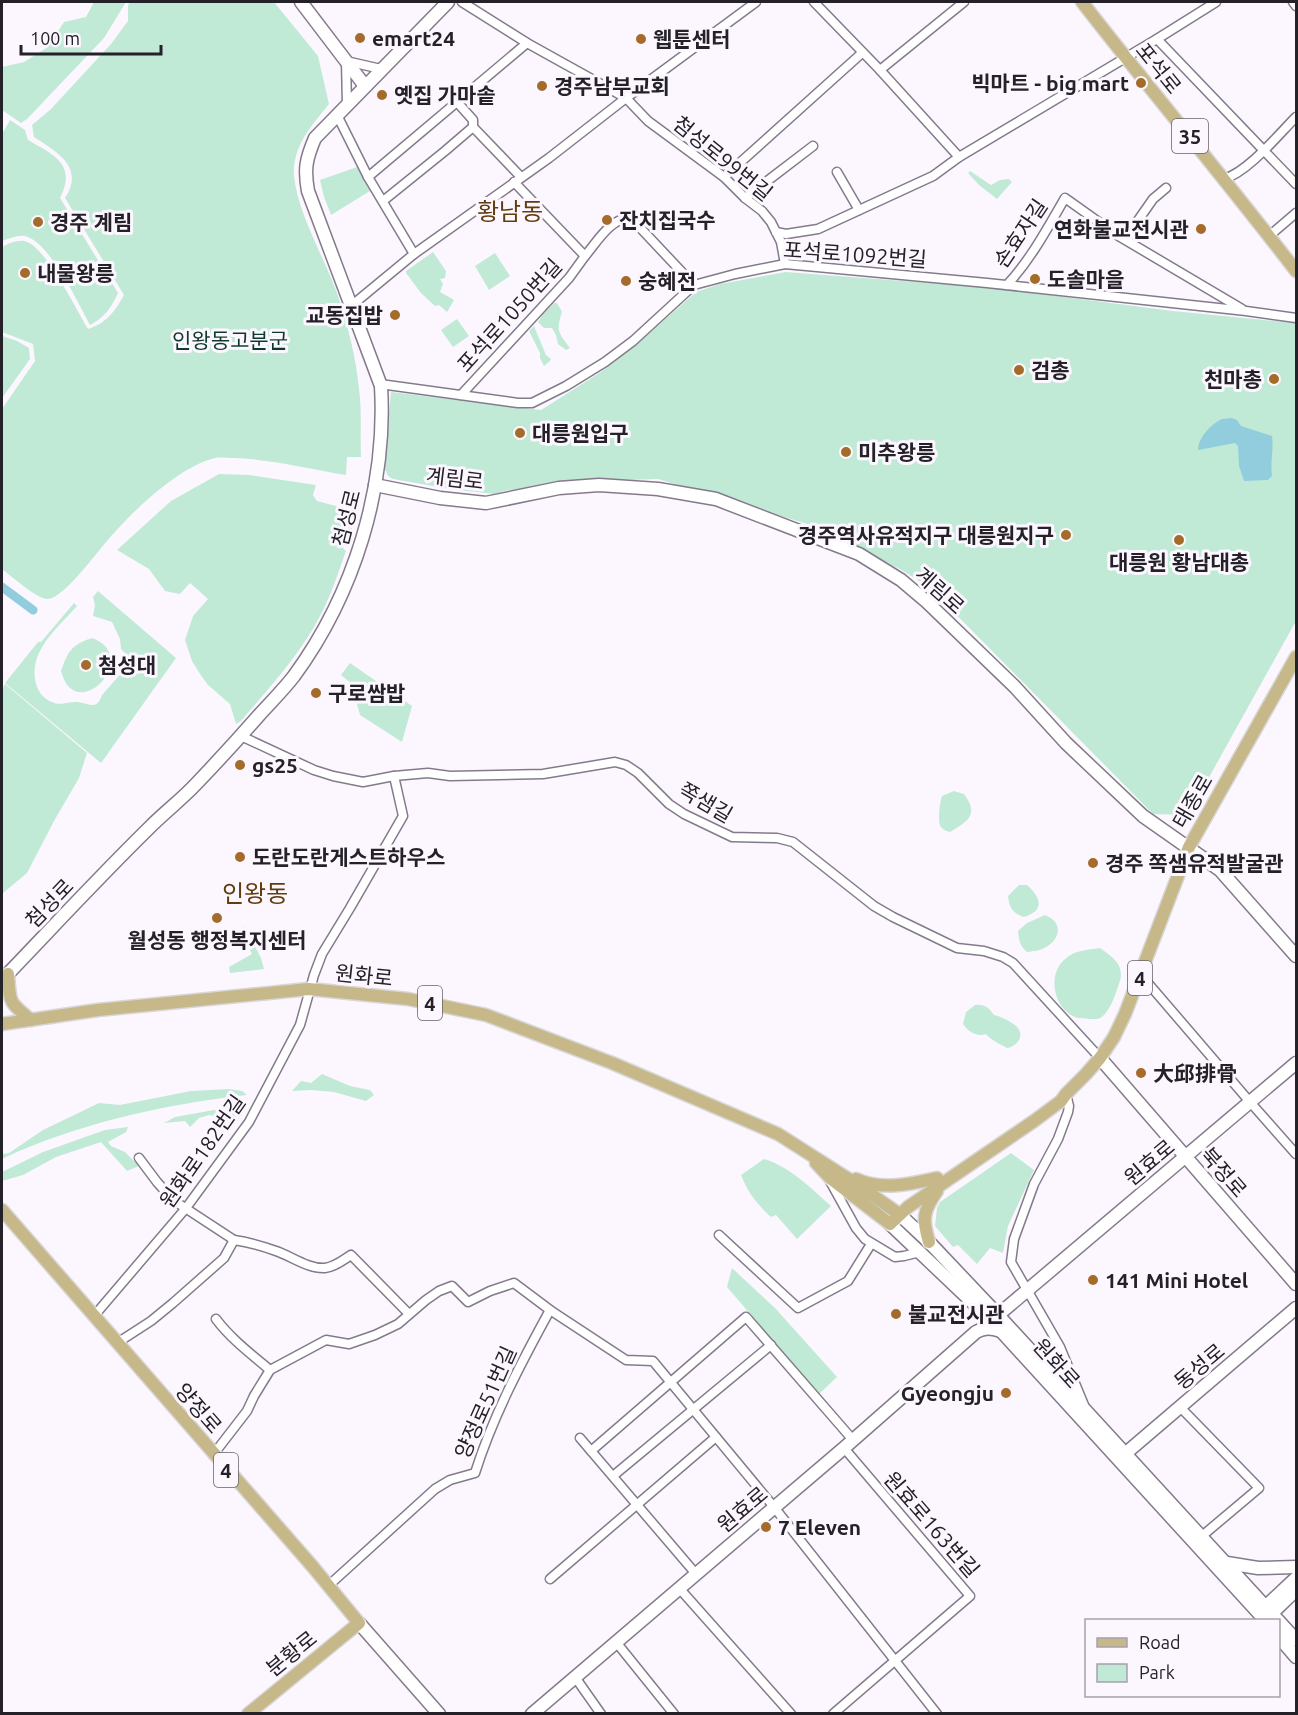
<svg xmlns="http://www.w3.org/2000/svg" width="1298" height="1715" font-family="Ubuntu,'Noto Sans KR',sans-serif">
  <rect width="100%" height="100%" fill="#fcf7ff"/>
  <!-- green -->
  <g fill="#c1ead6">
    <path d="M94,2H126L104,38L27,119L21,123L2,110V67L24,62L48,47L64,22L86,17Z"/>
    <path d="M130,2H274L318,56L329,104C312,125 292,147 294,176C298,215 325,258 338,296C348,326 356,357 359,389C362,411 360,434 361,457H347L346,475C309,469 271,459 233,458C228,458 221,457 215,458C181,466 137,507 114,533C101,546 64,600 47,599C36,598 11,576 2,569V409L35,361L33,344L2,332V247C8,244 16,240 24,241C44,243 77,311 88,329C107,323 115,311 124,295L65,198C85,167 57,152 34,137L32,125L51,109L111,44L128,21V5Z"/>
    <path d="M10,120L25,130L28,140C54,155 77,164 60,198L118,293C111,308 105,317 90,325C78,303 49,240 24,236C17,235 9,239 2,241V134Z"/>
    <path d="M357,167L370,191L331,215L324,197L320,180Z"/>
    <path d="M970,171L991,185L1000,180L1009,179L1012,182L997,199L979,185L968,173Z"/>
    <path d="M433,252L446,271L445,278L440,279L443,284L440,292L454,300L447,312L439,305L435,306L421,293L406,273V271Z"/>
    <path d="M495,253L510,276L489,290L475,266Z"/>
    <path d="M786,272L995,288L1173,311L1296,323V621L1188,815L1153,814L930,588L900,569L853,548L848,541L814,526L658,479L595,481L508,490L494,494L450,489L393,479L388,476L384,467L391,392L541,410L601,372L642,340L696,292L720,284Z"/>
    <path d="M554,303H557L562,312C556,331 558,332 570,348L566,350L558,344L556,335L552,328H544L538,322L543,314Z"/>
    <path d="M457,319L469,336L453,347L441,330Z"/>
    <path d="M534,326L546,355L551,359L550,361L544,366L540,358V353L529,331Z"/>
    <path d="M2,336L17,341L29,348L30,359L2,398Z"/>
    <path d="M219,474L249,475L316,485L313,495L317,501L355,511L350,537L345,538L343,548L346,551C338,573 331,596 320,616C300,655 269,688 241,721L236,724L230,704L208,685L200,674L192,661L185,640L193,616L208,599L190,583L180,594L165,591L149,569L117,550L171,501Z"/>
    <path d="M98,591L176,658L101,763L5,683L38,642H41L74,603L77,606C65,620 47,635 39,653C31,669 33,695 52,702C60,706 67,702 75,702C87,701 96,713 102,695L124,670L127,662V655L121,649L120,639L112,622L93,616L95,605L93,597Z"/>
    <path d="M92,638C143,657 75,727 61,671C68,651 71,645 92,638Z"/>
    <path d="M350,663L412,706L402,742L360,715L357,704L362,692L341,675Z"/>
    <path d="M5,684L87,753L79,778L54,821L27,873L3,893L2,892V689Z"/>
    <path d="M954,791L964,794C979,814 969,821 950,832C947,831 943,830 941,827C937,821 940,802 942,796Z"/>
    <path d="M1019,885H1027C1040,896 1046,911 1024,917C1013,914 1009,907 1008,896Z"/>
    <path d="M1045,915C1063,922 1061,939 1046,947C1040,951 1034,951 1027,952C1020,946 1019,941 1018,931L1027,923Z"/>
    <path d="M245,927L261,958L264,969L230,973L229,967L252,954L240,931Z"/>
    <path d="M1100,948C1113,957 1126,966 1119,984C1115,995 1111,1009 1102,1017C1098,1020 1093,1019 1089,1019C1085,1018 1078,1019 1075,1017C1053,1008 1047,974 1065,959C1075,950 1087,950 1100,948Z"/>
    <path d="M975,1005C985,1004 989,1008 994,1015C1000,1016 1012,1022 1016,1026C1026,1035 1017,1047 1007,1048C1000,1044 991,1040 986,1034C977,1037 968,1032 963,1024L966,1012Z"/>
    <path d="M322,1074L350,1086L370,1090L374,1095L366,1101L334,1092L311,1090L292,1091L301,1081L311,1083Z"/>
    <path d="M229,1089L242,1091L247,1095C165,1104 76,1124 2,1159V1154L9,1153L43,1130L99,1103L120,1105L191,1091Z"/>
    <path d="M214,1110H238L243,1114L229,1119L209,1115L199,1118L190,1127L185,1121L164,1123L175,1117Z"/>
    <path d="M128,1127L126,1132L108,1142L111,1146L125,1152L139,1166L127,1171L101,1142L56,1157L23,1175L2,1181V1172L43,1152L105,1130Z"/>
    <path d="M1011,1153L1034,1170L1008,1226L1003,1253L990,1248L977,1264L958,1245L953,1247L935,1226L937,1208L940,1202Z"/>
    <path d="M764,1159C789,1166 812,1189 831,1206L797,1239L776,1215L771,1217C757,1204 748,1193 741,1175Z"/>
    <path d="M732,1268L775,1308L837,1377L819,1394L727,1287Z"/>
  </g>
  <!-- water -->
  <path fill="#92cdde" d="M1232,418L1237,420L1241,426L1272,436C1274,449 1270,462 1272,476L1268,480L1244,481L1239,466L1238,446L1235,443L1198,450C1198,438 1211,424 1222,419C1223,419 1231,418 1232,418Z"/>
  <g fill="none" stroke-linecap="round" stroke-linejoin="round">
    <!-- canal -->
    <path stroke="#92cdde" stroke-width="9" d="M2,587L33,610"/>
    <defs>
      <g id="street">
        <path d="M462,2L527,43L626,98L648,121L724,177L745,198L762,211L771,222L781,242L785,264"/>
        <path d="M814,2L880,70L959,157"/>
        <path d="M1293,2L1296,6"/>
        <path d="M1157,39L1296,184"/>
        <path d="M880,70L964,2"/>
        <path d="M457,102L473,120V127L521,177"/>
        <path d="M347,105L346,61L381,69"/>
        <path d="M337,115L368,177L414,254"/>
        <path d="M837,172L859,210"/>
        <path d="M368,177L527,43"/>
        <path d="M724,177L862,53"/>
        <path d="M1224,179C1249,171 1278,135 1296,117"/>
        <path d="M745,198L813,146"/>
        <path d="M383,201L445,151L473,127"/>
        <path d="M776,232L786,234L818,229L933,176L959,157L1157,39L1216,2"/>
        <path d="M1269,236L1296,213"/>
        <path d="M1125,239L1153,199L1166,188"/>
        <path d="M585,256C597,242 611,217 631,218L694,285"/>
        <path d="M1007,285C1031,259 1047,229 1065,198L1117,235L1242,309"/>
        <path d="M351,306L414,254L549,158L626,98L756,2"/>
        <path d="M380,384L518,403H532L566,386L605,362L633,341L694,285L735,274L785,264L987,283L1246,311L1296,318"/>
        <path d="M461,395L569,278L585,256L514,182"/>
        <path d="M241,736L314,770L333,776L363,782L394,776L428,773L450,776L543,774L615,762L626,765L638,773L669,804L684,814L732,837L777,838L793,842L874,906L893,917L957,948L984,951L1003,957L1013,963L1100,1058"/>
        <path d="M1141,975L1250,1102L1296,1154"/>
        <path d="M1066,1094L1069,1106L1068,1112L1058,1139L1034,1184L1014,1239L1011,1262L1060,1347L1084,1405"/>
        <path d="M139,1158L157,1182L173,1200L234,1240"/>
        <path d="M830,1181L856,1228L865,1239L895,1257L904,1256L916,1253H922"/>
        <path d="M719,1235L798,1308L848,1281L871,1244"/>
        <path d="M94,1316L186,1208L249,1122L300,1025L314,975L322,954L350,908L403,816L394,776"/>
        <path d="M216,1319C231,1339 251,1354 270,1370"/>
        <path d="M117,1343L151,1321L173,1303L224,1258L234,1240C248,1242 262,1246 276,1251C291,1256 308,1269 325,1268C335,1267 343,1260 351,1255L409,1314"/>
        <path d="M1180,1407L1259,1488L1202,1536"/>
        <path d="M580,1438L696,1574"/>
        <path d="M591,1451L746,1317L853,1440"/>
        <path d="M213,1455L247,1411L254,1396L270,1370L326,1340L349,1344L375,1335L398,1324L426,1300L439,1291L452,1286L468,1302L490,1291L514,1283L550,1310L626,1360L653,1361L774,1507L937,1714"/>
        <path d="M613,1476L771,1345"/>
        <path d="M550,1579L716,1437"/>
        <path d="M328,1586L435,1489L450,1480L475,1473C493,1416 521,1363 550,1310"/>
        <path d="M679,1588L791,1714"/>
        <path d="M616,1642L674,1714"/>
        <path d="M575,1677L601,1714"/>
        <path d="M833,1714L970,1596L844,1448"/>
      </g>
      <g id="secondary">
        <path d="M301,2L365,86"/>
        <path d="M375,485L440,498L486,503L559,488L599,485L658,489L716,499L859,554L901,580L927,602L1015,687L1066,743L1143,816L1220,870L1296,956"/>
        <path d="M2,980C51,929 99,877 150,827C165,812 182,799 196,784C218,761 240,737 261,713C272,701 284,689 294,676C354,594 387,488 381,386L308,191C304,169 306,159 315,138L448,2"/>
        <path d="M1100,1058L1296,1284"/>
        <path d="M899,1214L929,1242L998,1315L1296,1640"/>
        <path d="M890,1224L991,1320L1265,1620"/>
        <path d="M998,1315L1296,1063"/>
        <path d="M1126,1453L1296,1308"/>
        <path d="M1227,1563L1258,1568L1296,1567"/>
        <path d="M1262,1610L1296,1578"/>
        <path d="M1268,1617L1296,1590"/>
        <path d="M359,1623L439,1714"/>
        <path d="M1278,1636L1296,1657"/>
        <path d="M532,1714L844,1448L976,1332C985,1327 991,1328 1001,1331"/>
      </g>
      <g id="primary">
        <path d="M1082,2C1152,92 1226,180 1296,271"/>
        <path d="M8,974C10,1003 8,1001 31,1020"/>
        <path d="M2,1024L98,1010L309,989L408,999L486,1015L612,1063L778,1134L855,1183L899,1214"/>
        <path d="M816,1163L830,1178L890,1224L908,1207L1034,1121L1061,1101L1066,1094L1086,1074L1100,1058L1114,1037L1125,1014L1189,847L1296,657"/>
        <path d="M856,1179C881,1191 911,1184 937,1178"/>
        <path d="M2,1210L313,1567L359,1623L248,1714"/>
        <path d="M929,1242C922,1219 923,1211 937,1191"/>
      </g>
    </defs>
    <!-- street casing -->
    <use href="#street" stroke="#857a8b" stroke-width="11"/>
    <!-- secondary casing -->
    <use href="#secondary" stroke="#857a8b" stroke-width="15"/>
    <!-- primary casing -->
    <use href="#primary" stroke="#d8d7d8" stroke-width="15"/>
    <!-- street -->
    <use href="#street" stroke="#fff" stroke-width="8"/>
    <!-- secondary -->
    <use href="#secondary" stroke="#fff" stroke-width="12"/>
    <!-- primary -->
    <use href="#primary" stroke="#c6b889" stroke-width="12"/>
  </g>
  <!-- markers -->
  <g fill="#a46b2a" stroke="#fcf7ff" stroke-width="2">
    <circle cx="360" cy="38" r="6"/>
    <circle cx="641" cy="39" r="6"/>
    <circle cx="1141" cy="83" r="6"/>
    <circle cx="542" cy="86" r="6"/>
    <circle cx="382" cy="95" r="6"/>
    <circle cx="607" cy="220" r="6"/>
    <circle cx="38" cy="222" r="6"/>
    <circle cx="1201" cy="229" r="6"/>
    <circle cx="25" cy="273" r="6"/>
    <circle cx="1035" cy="279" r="6"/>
    <circle cx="626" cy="281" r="6"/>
    <circle cx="395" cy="315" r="6"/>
    <circle cx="1019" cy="370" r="6"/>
    <circle cx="1274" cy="379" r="6"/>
    <circle cx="520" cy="433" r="6"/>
    <circle cx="846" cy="452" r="6"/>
    <circle cx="1066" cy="535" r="6"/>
    <circle cx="1179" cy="540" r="6"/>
    <circle cx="86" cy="665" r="6"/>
    <circle cx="316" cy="693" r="6"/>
    <circle cx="240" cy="765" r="6"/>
    <circle cx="240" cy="857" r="6"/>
    <circle cx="1093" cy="863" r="6"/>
    <circle cx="217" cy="918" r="6"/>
    <circle cx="1141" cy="1073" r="6"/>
    <circle cx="1093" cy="1280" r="6"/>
    <circle cx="896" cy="1314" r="6"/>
    <circle cx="1006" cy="1393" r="6"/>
    <circle cx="766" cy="1527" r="6"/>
  </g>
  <g text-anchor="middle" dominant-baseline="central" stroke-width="6" stroke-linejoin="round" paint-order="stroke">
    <!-- shield labels -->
    <g fill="#fcf7ff" stroke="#666168" stroke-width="1.5">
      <rect x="1172" y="119" width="36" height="34" rx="4.5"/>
      <rect x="1128" y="961" width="24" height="34" rx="4.5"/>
      <rect x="418" y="986" width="24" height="34" rx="4.5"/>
      <rect x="214" y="1453" width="24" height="34" rx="4.5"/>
    </g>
    <g font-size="20" font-weight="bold" fill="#252128">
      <text x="1190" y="136">35</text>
      <text x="1140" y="978">4</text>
      <text x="430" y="1003">4</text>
      <text x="226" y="1470">4</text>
    </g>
    <!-- poi labels -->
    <g font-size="21" font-weight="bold" fill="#252128" stroke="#fcf7ff" text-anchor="start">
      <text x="372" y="38">emart24</text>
      <text x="653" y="39">웹툰센터</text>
      <text x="1129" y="83" text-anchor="end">빅마트 - big mart</text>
      <text x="554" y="86">경주남부교회</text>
      <text x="394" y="95">옛집 가마솥</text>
      <text x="619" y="220">잔치집국수</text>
      <text x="50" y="222">경주 계림</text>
      <text x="1189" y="229" text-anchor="end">연화불교전시관</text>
      <text x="37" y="273">내물왕릉</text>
      <text x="1047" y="279">도솔마을</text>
      <text x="638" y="281">숭혜전</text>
      <text x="383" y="315" text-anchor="end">교동집밥</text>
      <text x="1031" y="370">검총</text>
      <text x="1262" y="379" text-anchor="end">천마총</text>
      <text x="532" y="433">대릉원입구</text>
      <text x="858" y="452">미추왕릉</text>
      <text x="1054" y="535" text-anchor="end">경주역사유적지구 대릉원지구</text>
      <text x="1179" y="562" text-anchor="middle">대릉원 황남대총</text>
      <text x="98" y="665">첨성대</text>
      <text x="328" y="693">구로쌈밥</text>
      <text x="252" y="765">gs25</text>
      <text x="252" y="857">도란도란게스트하우스</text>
      <text x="1105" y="863">경주 쪽샘유적발굴관</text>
      <text x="217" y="940" text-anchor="middle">월성동 행정복지센터</text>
      <text x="1153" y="1073">大邱排骨</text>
      <text x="1105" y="1280">141 Mini Hotel</text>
      <text x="908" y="1314">불교전시관</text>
      <text x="994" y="1393" text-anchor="end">Gyeongju</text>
      <text x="778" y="1527">7 Eleven</text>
    </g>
    <!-- street labels -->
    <g font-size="21" fill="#252128" stroke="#fcf7ff">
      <text transform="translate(1159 68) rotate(51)">포석로</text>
      <text transform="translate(723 158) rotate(39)">첨성로99번길</text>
      <text transform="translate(1020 233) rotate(-56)">손효자길</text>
      <text transform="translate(855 254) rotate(4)">포석로1092번길</text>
      <text transform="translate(509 315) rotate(-48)">포석로1050번길</text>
      <text transform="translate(455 478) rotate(7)">계림로</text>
      <text transform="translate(346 518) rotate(-76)">첨성로</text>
      <text transform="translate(940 590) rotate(42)">계림로</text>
      <text transform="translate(1192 801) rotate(-60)">태종로</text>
      <text transform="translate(706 802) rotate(30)">쪽샘길</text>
      <text transform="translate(49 903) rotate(-46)">첨성로</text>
      <text transform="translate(364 975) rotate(6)">원화로</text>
      <text transform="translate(202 1151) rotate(-55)">원화로182번길</text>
      <text transform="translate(1149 1162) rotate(-40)">원효로</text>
      <text transform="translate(1224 1172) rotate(49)">북정로</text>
      <text transform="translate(1057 1363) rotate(48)">원화로</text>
      <text transform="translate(1199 1366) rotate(-40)">동성로</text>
      <text transform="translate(485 1402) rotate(-66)">양정로51번길</text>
      <text transform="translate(199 1408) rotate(49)">양정로</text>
      <text transform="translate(742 1509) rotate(-40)">원효로</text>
      <text transform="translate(932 1524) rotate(49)">원효로163번길</text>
      <text transform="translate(291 1653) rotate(-39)">분황로</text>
    </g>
    <!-- park labels -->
    <g font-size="21" fill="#0e3a29" stroke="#fcf7ff">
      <text x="230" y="340">인왕동고분군</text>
    </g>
    <!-- quarter labels -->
    <g font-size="24" fill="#633c0d" stroke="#fcf7ff">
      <text x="510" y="211">황남동</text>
      <text x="255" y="893">인왕동</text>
    </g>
  </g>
  <!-- border -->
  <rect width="1298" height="1715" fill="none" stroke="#252128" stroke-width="6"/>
  <!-- legend -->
  <rect x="1085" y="1619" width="195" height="78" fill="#fcf7ff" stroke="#a6a1a9" stroke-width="1.5"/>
  <rect x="1097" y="1638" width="30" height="9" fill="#c6b889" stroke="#a6a1a9" stroke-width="1.5"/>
  <text x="1139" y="1649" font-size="18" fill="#252128">Road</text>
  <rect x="1097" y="1664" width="30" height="18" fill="#c1ead6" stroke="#a6a1a9" stroke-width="1.5"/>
  <text x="1139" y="1679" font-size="18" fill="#252128">Park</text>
  <!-- scale -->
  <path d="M21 45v9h140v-9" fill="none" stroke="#252128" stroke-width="3"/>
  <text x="30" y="45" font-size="18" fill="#252128" stroke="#fcf7ff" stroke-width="4.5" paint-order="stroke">100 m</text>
</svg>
